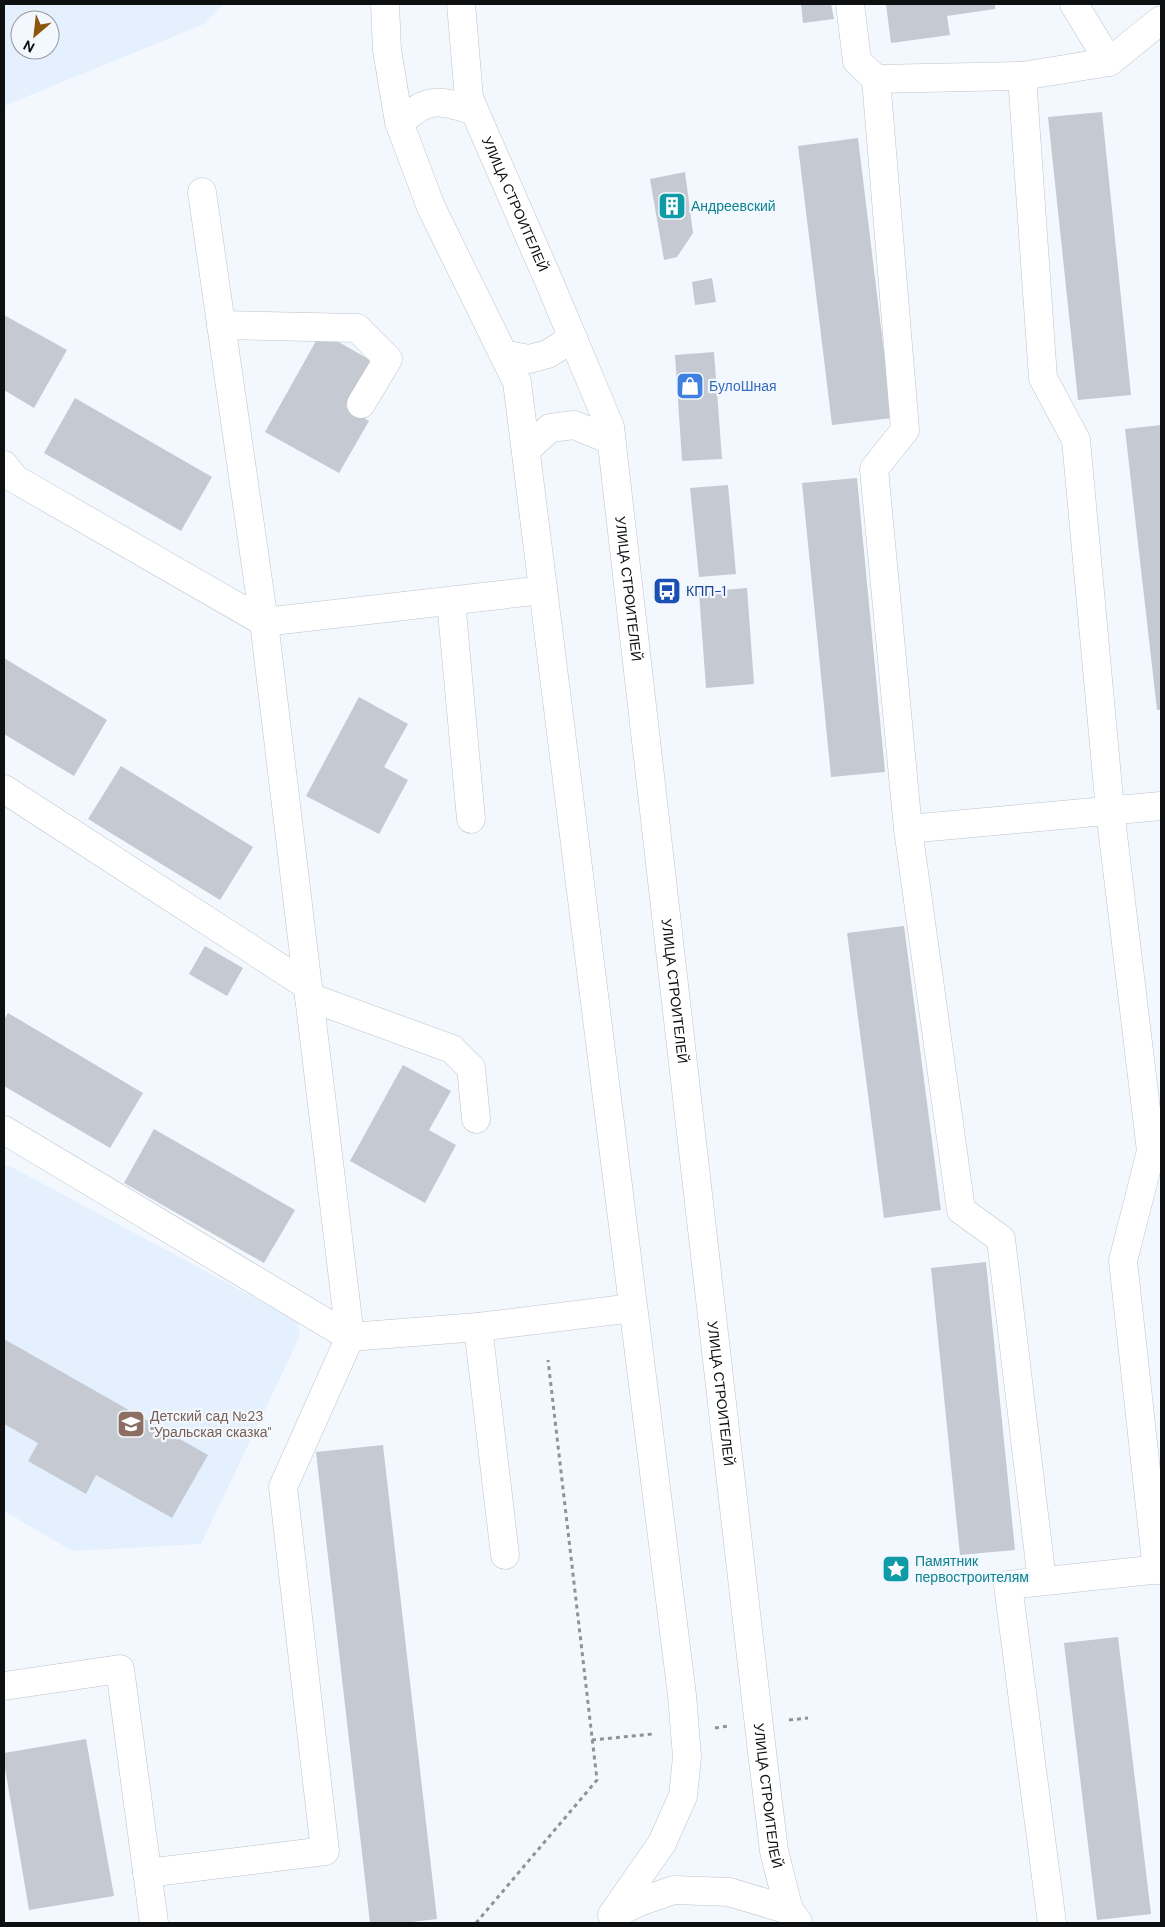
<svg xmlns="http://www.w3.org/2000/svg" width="1165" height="1927" font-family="'DM Sans',sans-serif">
  <rect width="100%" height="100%" fill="#f3f8fe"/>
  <!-- built -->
  <g fill="#e5f0fe" fill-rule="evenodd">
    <path d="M4,4H224L204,24L4,106ZM20,20H50V50H20Z"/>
    <path d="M4,1166H10L298,1321L300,1336L201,1544L72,1551L4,1511Z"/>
  </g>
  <!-- building -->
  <g fill="#c5cad2">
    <path d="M801,4H831L834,19L803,23Z"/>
    <path d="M886,4H995V9L947,16L950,35L891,43Z"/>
    <path d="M1102,112L1131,395L1078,400L1048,117Z"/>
    <path d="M858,138L892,418L832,425L798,146Z"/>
    <path d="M685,172L693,233L677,257L664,260L650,179Z"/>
    <path d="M712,278L716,302L695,305L692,282Z"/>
    <path d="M4,315L67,350L34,408L4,390Z"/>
    <path d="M321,332L372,361L346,407L369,421L339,473L265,432Z"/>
    <path d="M714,352L722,459L682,461L675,355Z"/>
    <path d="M75,398L212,477L181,531L44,453Z"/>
    <path d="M1161,425V710H1157L1125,429Z"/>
    <path d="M857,478L885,772L831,777L802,483Z"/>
    <path d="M728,485L736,574L699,577L690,488Z"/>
    <path d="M747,588L754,684L706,688L699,592Z"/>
    <path d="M4,658L107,720L74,776L4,734Z"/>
    <path d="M359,697L408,724L384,767L408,780L379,834L306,796Z"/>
    <path d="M121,766L253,847L220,900L88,819Z"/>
    <path d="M904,926L941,1210L884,1218L847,933Z"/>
    <path d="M205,946L243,968L227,996L189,974Z"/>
    <path d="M8,1013L143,1093L110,1148L4,1086V1020Z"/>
    <path d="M403,1065L451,1091L429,1130L456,1145L425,1203L350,1161Z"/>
    <path d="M154,1129L295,1210L264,1263L124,1183Z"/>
    <path d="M986,1262L1015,1550L960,1555L931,1268Z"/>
    <path d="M4,1339L208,1455L172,1518L96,1475L86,1494L28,1461L38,1443L4,1424Z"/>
    <path d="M383,1445L437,1919L403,1923H370L316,1452Z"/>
    <path d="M1118,1637L1151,1914L1097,1920L1064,1643Z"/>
    <path d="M86,1739L114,1896L29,1910L4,1762V1753Z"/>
  </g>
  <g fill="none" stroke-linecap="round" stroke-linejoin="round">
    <defs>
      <g id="minor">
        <path d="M850,4L857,61L876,79"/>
        <path d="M1074,4L1109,62"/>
        <path d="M1022,76L876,79L905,430L874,469L908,829L961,1210L1001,1239L1042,1581"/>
        <path d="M221,325L357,328L388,359L361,404"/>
        <path d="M4,465L15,479L264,622L543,590"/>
        <path d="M451,601L471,819"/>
        <path d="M4,789L308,986"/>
        <path d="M908,829L1161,806"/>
        <path d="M309,997L452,1049L471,1068L476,1119"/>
        <path d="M4,1130L350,1337L478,1327L633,1308"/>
        <path d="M478,1327L505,1555"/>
        <path d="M1157,1570L1123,1261L1151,1151L1110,810L1076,440L1043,378L1022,76L1109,62L1161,20"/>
        <path d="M4,1686L120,1669L154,1923"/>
        <path d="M147,1873L325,1851L283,1487L350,1337L264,622L202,192"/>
        <path d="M1052,1923L1008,1585L1161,1569"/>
      </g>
      <g id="major">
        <path d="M385,4L387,50L399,122L431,207L517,382L682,1695L687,1757L683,1796L662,1843L612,1915"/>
        <path id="s1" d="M461,4L469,98L551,286L610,427L762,1752L774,1851L789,1910"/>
        <path d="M402,130V122C426,95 444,101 474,111"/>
        <path d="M503,354L529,359L548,354L573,338"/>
        <path d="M526,450L550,428L574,425L611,440"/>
        <path d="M613,1915L639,1902L674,1890L729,1892L789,1910L798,1922"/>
      </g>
    </defs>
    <!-- minor casing -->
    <use href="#minor" stroke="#bdc3ca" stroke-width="29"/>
    <!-- major casing -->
    <use href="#major" stroke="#bdc3ca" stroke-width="29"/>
    <!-- path -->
    <g stroke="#8f9397" stroke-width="3" stroke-dasharray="4 4" stroke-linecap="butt">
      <path d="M789,1720L808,1718"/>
      <path d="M715,1728L728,1726"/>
      <path d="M592,1740L653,1734"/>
      <path d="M476,1923L597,1780L548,1360"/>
    </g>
    <!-- minor -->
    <use href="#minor" stroke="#fff" stroke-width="28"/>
    <!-- major -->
    <use href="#major" stroke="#fff" stroke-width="28"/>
  </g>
  <!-- icons -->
  <defs>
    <symbol id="building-square" viewBox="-11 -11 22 22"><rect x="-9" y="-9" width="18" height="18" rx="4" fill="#0f9aa8" stroke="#f3f8fe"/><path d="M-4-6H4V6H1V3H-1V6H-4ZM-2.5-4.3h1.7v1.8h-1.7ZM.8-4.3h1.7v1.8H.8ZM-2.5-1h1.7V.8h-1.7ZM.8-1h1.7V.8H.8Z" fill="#fff"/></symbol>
    <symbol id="shop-square" viewBox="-11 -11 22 22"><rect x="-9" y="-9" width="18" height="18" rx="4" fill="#3f7fe0" stroke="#f3f8fe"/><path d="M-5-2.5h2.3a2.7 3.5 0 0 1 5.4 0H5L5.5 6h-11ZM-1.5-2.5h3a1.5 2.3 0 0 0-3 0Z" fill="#fff"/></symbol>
    <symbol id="bus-square" viewBox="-11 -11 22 22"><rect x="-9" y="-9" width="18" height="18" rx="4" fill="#1a4fb4" stroke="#f3f8fe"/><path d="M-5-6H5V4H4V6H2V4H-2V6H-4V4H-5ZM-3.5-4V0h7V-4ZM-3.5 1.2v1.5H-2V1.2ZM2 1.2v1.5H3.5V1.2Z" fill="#fff"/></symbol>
    <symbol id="school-square" viewBox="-11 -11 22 22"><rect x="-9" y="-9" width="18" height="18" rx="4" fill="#8d6e63" stroke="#f3f8fe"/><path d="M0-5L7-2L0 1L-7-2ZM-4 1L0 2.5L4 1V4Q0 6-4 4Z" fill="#fff"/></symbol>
    <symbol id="sight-square" viewBox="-11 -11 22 22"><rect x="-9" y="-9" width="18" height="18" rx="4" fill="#0f9aa8" stroke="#f3f8fe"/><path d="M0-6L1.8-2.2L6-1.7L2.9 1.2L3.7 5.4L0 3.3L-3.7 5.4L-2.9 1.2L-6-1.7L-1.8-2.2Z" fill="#fff"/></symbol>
  </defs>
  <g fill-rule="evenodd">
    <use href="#building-square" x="656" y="190" width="32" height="32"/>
    <use href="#shop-square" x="674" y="370" width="32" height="32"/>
    <use href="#bus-square" x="651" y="575" width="32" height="32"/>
    <use href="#school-square" x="115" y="1408" width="32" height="32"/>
    <use href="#sight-square" x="880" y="1553" width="32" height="32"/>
  </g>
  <g text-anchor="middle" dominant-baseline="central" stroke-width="4.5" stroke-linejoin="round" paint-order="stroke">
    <!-- street labels -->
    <g font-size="14" fill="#0d0f11" stroke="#f3f8fe">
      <text stroke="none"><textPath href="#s1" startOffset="210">УЛИЦА СТРОИТЕЛЕЙ</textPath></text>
      <text stroke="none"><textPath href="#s1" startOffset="615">УЛИЦА СТРОИТЕЛЕЙ</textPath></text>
      <text stroke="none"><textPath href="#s1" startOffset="1020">УЛИЦА СТРОИТЕЛЕЙ</textPath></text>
      <text stroke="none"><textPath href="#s1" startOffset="1425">УЛИЦА СТРОИТЕЛЕЙ</textPath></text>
      <text stroke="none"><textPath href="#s1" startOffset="1830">УЛИЦА СТРОИТЕЛЕЙ</textPath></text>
    </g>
    <!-- culture labels -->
    <g font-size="14" fill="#0d838f" stroke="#f3f8fe" text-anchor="start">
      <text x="691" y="206">Андреевский</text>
      <text x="915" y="1561">Памятник<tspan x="915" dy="16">первостроителям</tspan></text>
    </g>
    <!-- shop labels -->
    <g font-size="14" fill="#366cbe" stroke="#f3f8fe" text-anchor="start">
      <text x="709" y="386">БулоШная</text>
    </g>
    <!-- transit labels -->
    <g font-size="14" fill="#164399" stroke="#f3f8fe" text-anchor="start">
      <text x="686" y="591">КПП-1</text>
    </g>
    <!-- education labels -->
    <g font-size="14" fill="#785e54" stroke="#f3f8fe" text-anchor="start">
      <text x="150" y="1416">Детский сад №23<tspan x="150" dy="16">"Уральская сказка"</tspan></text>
    </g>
  </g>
  <!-- border -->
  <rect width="1165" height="1927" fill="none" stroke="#0d0f11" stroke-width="10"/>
  <!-- north arrow -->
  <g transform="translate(35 35) rotate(208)"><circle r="24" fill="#f3f8fe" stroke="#979b9f"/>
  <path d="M0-4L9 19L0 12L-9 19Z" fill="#8d550b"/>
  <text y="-8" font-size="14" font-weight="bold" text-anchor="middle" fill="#0d0f11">N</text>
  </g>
</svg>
